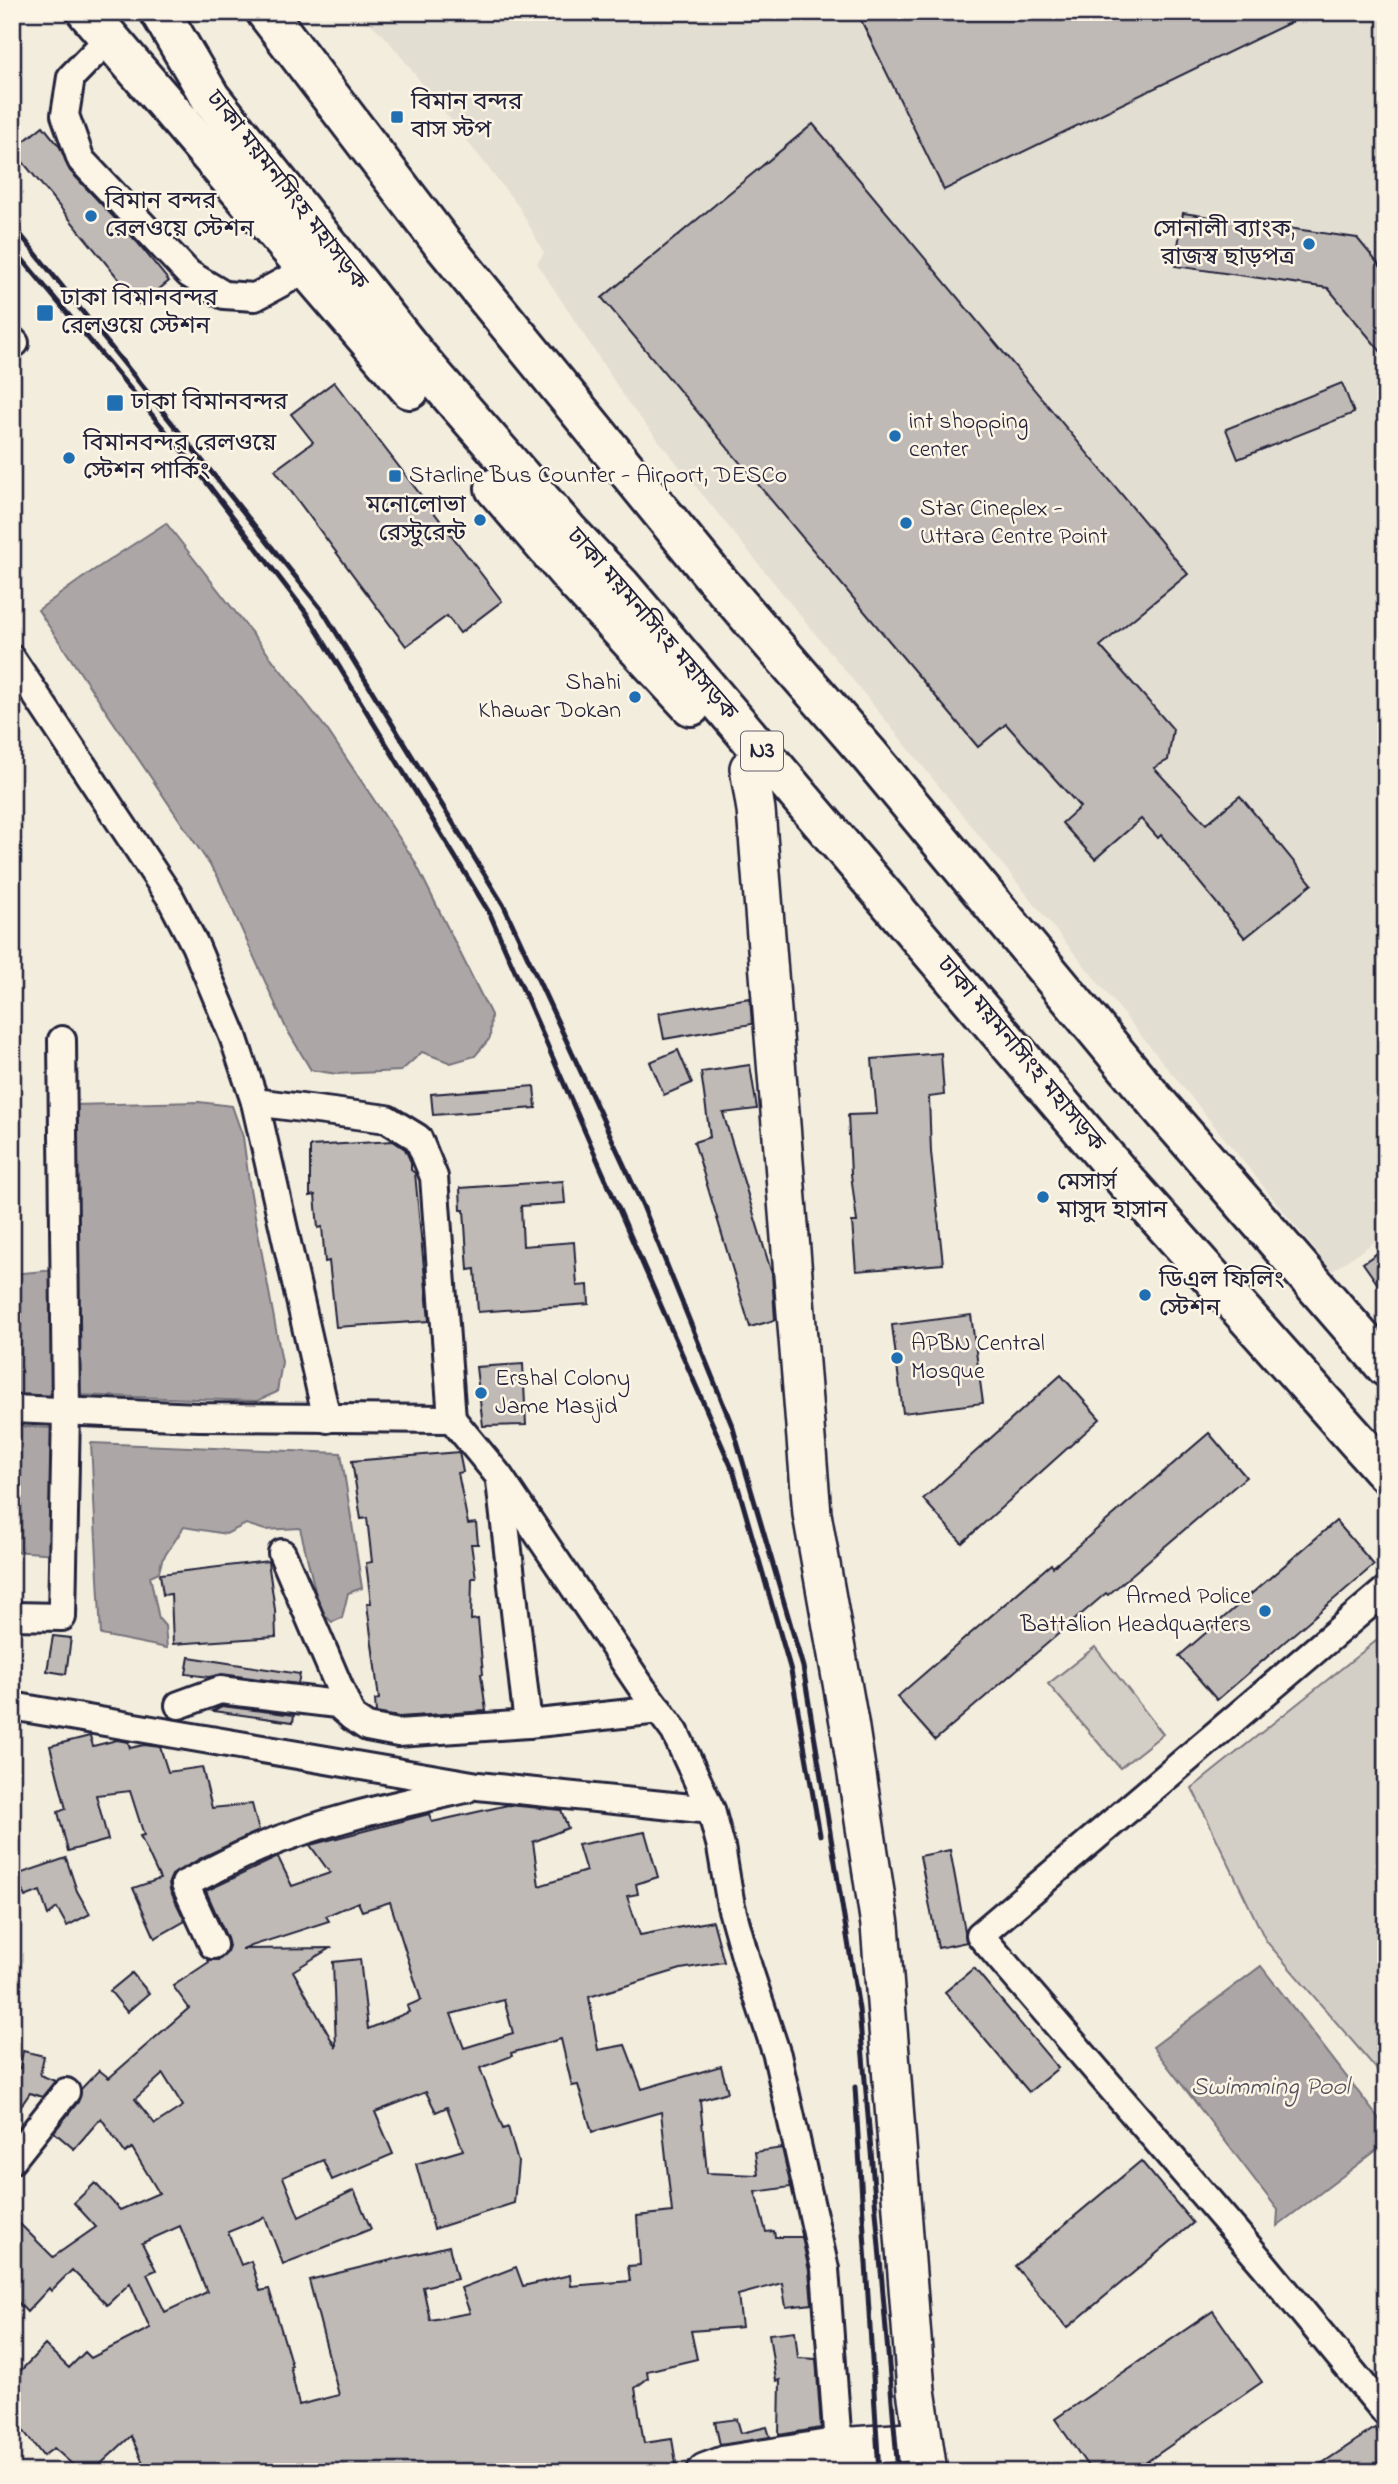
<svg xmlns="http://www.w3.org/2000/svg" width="1398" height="2484" font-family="'Indie Flower','Noto Sans Bengali',sans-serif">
  <rect width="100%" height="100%" fill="#f3edde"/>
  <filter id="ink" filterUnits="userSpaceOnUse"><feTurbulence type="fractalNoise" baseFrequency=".0143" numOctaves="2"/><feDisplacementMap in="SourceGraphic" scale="14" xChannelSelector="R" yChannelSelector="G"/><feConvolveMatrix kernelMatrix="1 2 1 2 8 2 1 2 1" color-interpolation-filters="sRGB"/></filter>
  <g filter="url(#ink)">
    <!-- built -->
    <path fill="#e3ded2" d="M359,12H1386V1234L1332,1271L629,404L537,263L544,253L519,207L388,40Z"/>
    <!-- green -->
    <g fill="#d4cfc6" stroke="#7b7880" stroke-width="2">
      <path d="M1386,1633V2080L1266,1941L1192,1788Z"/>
      <path d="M1095,1647L1163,1734L1120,1768L1048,1684Z"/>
    </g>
    <!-- water -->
    <g fill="#aca7a6" stroke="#75727b" stroke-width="2">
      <path d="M166,523L328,731L414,860L491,1015L490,1038L475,1056L451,1063L422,1052L401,1071L337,1074L311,1070L286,1028L218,877L38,610L91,572Z"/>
      <path d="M199,1102L232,1106L243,1137L250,1189L282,1362L277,1392L257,1401L75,1395L73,1105Z"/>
      <path d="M55,1270L56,1397L12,1393V1274Z"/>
      <path d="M12,1426L51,1428L57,1554L12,1551Z"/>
      <path d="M91,1443L341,1453L362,1588L348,1593L342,1618L332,1622L320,1611L300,1528L265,1530L246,1524L226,1534L184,1527L162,1560L159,1572L150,1576L159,1619L165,1626L167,1648L101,1635Z"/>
      <path d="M1261,1966L1386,2128V2143L1277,2226L1278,2210L1153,2047Z"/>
    </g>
    <!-- building -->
    <g fill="#bfbab6" stroke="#22223b" stroke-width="2" fill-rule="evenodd">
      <path d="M857,12H1312L944,190Z"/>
      <path d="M813,124L1188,574L1100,646L1173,729L1168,760L1154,768L1206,824L1240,796L1312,884L1245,938L1161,835L1158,838L1141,819L1095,859L1062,823L1080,807L1006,724L978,747L602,298Z"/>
      <path d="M43,126L60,147L70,171L138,243L169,281L140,305L13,150Z"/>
      <path d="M1183,213L1357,238L1386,273V358L1328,288L1175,266Z"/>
      <path d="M334,382L502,601L460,633L447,616L406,646L275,470L313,442L291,414Z"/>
      <path d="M1342,383L1354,413L1238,459L1226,429Z"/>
      <path d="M750,998L752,1024L664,1039L659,1013Z"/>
      <path d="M678,1050L692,1083L664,1095L650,1062Z"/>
      <path d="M941,1053L944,1095L929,1097L931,1152L943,1264L856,1271L852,1222H857L851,1174L848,1115L877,1114L872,1059Z"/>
      <path d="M750,1065L757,1109L723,1113L772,1274L775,1320L750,1327L694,1142L710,1137L701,1072Z"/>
      <path d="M534,1086L536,1108L433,1115L431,1094Z"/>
      <path d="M393,1141L405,1149L411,1162V1170L415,1173L429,1321L336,1327L329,1261L325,1262L322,1227L318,1228L315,1195L310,1196V1146Z"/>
      <path d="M563,1181L565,1203L521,1206L523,1246L574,1242L577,1286L588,1285L589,1304L478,1312L475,1269L468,1270L464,1210H461L460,1188Z"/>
      <path d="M1386,1247V1296L1363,1263Z"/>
      <path d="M971,1315L983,1403L903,1413L892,1325Z"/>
      <path d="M523,1364L526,1425L483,1426L476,1367Z"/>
      <path d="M1061,1375L1100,1419L962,1543L923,1499Z"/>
      <path d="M1209,1433L1246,1477L1108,1595L1106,1593L935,1740L897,1697L1051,1564L1053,1567Z"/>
      <path d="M459,1452L463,1472L458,1473L468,1524L476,1523L478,1544H471L476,1578H472L471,1620L478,1619L483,1674H481L486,1711L399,1717L376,1713L375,1700L379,1699L367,1604L371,1603L366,1563L372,1562L367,1518L361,1519L352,1461Z"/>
      <path d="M1336,1521L1374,1565L1217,1700L1179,1656Z"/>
      <path d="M268,1561L275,1610L276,1637L173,1644L171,1594L163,1595L160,1574Z"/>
      <path d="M53,1636L71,1638L66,1674L47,1671Z"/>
      <path d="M189,1657L300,1674L298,1684L222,1674L209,1677L186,1674Z"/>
      <path d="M222,1706L294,1715L293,1722L213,1711Z"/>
      <path d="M90,1736L93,1746L117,1740L128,1742L130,1748L144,1745L160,1747L168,1772L202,1767L212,1808L252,1804L259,1831L205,1856L172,1875L169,1882L170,1890L185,1921L155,1938L133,1888L160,1879L140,1836L144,1835L130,1791L96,1795L108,1840L68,1851L58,1812L66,1809L50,1746Z"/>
      <path d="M508,1805L561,1810L568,1828L533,1842L539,1886L586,1871L578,1845L645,1832L658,1877L636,1884L638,1894L627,1896L640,1935L713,1921L724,1962L681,1969L589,1997L598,2050L625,2045L642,2089L721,2066L728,2092L700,2100L707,2173L758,2175L755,2152L782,2148L791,2187L755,2192L766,2232L774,2231L775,2237H802L809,2271L812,2304L786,2307L782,2283L738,2295L742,2327L691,2331L697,2359L647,2371L648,2378L635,2388L644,2443L672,2439L677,2469L660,2472H147L131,2436L92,2472H81L54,2448L43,2456L12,2416V2380L45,2345L69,2368L85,2352L91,2358L150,2328L130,2283L107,2305L72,2270L51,2291L49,2288L27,2312L12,2296V2216L53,2257L96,2227L74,2203L95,2183L120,2210L159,2193L132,2148L125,2153L101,2118L74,2149L54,2132L78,2102L81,2089L99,2070L109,2078L189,2008L173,1986L209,1962L208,1960H219L226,1954L229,1946L227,1938L206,1891L278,1857L292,1886L330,1873L310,1845L429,1814L432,1822ZM358,1902L362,1911L390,1902L421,2000L407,2006L409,2012L368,2029L360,1959L333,1962L336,2048L293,1971L330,1948L242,1949L329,1921L326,1916ZM504,2000L513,2033L464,2048L451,2014ZM561,2039L572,2086L578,2085L592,2132L661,2112L672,2212L637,2216L640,2265L628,2266L630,2281L571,2286L570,2275L523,2286L516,2267L461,2288L470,2313L430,2320L423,2287L457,2279L449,2246L309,2280L339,2395L299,2405L290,2366H292L269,2289L260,2291L251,2261L241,2265L228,2232L265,2217L283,2264L371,2229L354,2190L299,2217L283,2177L323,2160L332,2180L393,2154L375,2112L426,2092L436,2112L447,2107L463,2150L416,2164L434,2229L514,2203L518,2162L508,2127L503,2129L480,2068L512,2056L511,2053ZM163,2074L183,2106L155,2124L135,2099ZM180,2226L207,2292L165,2312L147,2274L156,2270L142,2243Z"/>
      <path d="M950,1850L967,1942L938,1948L920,1856Z"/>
      <path d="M66,1858L77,1891L90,1914L67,1926L57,1908L48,1915L40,1891L25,1897L16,1875Z"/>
      <path d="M974,1968L1058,2068L1029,2092L945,1992Z"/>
      <path d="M132,1973L149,1993L127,2012L110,1991Z"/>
      <path d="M23,2051L44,2056L40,2075L55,2081L42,2097L30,2093L12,2119V2066L20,2068Z"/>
      <path d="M1141,2161L1193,2223L1067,2328L1015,2266Z"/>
      <path d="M1213,2311L1262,2382L1132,2472H1092L1055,2419Z"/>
      <path d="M795,2331L798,2358L816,2359L821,2428L779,2435L780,2380L776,2381L769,2334Z"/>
      <path d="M737,2419L741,2433L767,2427L770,2437L720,2445L715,2422Z"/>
      <path d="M1375,2428L1386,2444V2457L1364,2472H1309Z"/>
    </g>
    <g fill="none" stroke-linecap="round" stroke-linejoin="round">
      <defs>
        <g id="street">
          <path d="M109,38L71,77L65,115L81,160L189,274L224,295L255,297L307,269"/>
          <path d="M12,340L15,343"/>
          <path d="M12,659L170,897L195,945L233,1036L255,1102L387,1119L418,1138L434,1177L452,1419"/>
          <path d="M255,1102L327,1419"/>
          <path d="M12,1409L199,1417L452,1419L499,1476L642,1688L675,1732L711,1810L721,1847L731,1906L748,1967L777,2055L825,2269L840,2472"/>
          <path d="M500,1481L528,1724"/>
          <path d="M282,1553L352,1717L367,1727L398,1733L528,1724L659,1710"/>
          <path d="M1386,1590L980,1935L1264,2265L1386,2413"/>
          <path d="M12,1616L62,1617L66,1411L62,1040"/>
          <path d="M179,1705L220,1690L337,1704L352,1717"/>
          <path d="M12,1706L478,1786L711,1810"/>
          <path d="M213,1945L185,1884C209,1872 233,1859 258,1848C324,1820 396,1805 466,1789"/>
          <path d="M12,2160L66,2092"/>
        </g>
        <g id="secondary">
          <path d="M749,768L756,810L812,1514L849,1722L880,1925L916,2390L928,2472"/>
          <path d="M706,2472L725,2465L838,2447L923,2441"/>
        </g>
        <g id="highway">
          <path d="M87,12L410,389"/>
          <path d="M160,12L210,97L419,359L568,531L621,586L1125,1180L1386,1473"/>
          <path d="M266,12L442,243L711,573L870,756L1156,1102L1386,1367"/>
          <path d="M495,488L576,582L691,706"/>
        </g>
      </defs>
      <!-- street casing -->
      <use href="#street" stroke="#22223b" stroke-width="32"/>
      <!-- secondary casing -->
      <use href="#secondary" stroke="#22223b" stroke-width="42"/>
      <!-- highway casing -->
      <use href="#highway" stroke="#22223b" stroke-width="44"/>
      <!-- street -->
      <use href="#street" stroke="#fcf5e5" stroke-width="26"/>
      <!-- secondary -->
      <use href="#secondary" stroke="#fcf5e5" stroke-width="37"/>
      <!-- highway -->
      <use href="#highway" stroke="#fcf5e5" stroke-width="38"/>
      <!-- rail -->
      <g stroke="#22223b" stroke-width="5">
        <path d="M12,224L323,611L504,906L643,1206L733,1428L803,1667L859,2009L898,2472"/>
        <path d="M12,247L188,458L307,614L490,914L734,1473L791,1671L820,1835"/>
        <path d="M855,2087L879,2472"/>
      </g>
    </g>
  </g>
  <!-- markers -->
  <g fill="#1f6fb2" stroke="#fcf5e5" stroke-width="2.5">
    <rect x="390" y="110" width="14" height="14" rx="3.5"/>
    <circle cx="91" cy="216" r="7"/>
    <circle cx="1309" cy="244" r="7"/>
    <rect x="36" y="304" width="18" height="18" rx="3.5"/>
    <rect x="106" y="394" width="18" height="18" rx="3.5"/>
    <circle cx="895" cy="436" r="7"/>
    <circle cx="69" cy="458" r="7"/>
    <rect x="388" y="469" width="14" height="14" rx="3.5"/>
    <circle cx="480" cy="520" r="7"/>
    <circle cx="906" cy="523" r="7"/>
    <circle cx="635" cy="697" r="7"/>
    <circle cx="1043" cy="1197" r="7"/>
    <circle cx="1145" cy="1295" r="7"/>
    <circle cx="897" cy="1358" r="7"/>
    <circle cx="481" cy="1393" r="7"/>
    <circle cx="1265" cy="1611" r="7"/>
  </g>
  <g text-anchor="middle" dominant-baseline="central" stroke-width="5" stroke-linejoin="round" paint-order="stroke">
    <!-- shield labels -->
    <rect fill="#fcf5e5" stroke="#63616e" stroke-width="2" x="741" y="731.5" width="42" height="39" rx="5"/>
    <g font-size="23" font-weight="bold" fill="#22223b">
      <text x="762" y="751">N3</text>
    </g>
    <!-- poi labels -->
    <g font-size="24" fill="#22223b" stroke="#fcf5e5" text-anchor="start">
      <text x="411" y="103">বিমান বন্দর<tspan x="411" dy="28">বাস স্টপ</tspan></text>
      <text x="105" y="202">বিমান বন্দর<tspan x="105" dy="28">রেলওয়ে স্টেশন</tspan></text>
      <text x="1295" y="230" text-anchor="end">সোনালী ব্যাংক,<tspan x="1295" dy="28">রাজস্ব ছাড়পত্র</tspan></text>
      <text x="61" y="299">ঢাকা বিমানবন্দর<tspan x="61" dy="28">রেলওয়ে স্টেশন</tspan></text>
      <text x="131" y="403">ঢাকা বিমানবন্দর</text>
      <text x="909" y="422">int shopping<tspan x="909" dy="28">center</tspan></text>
      <text x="83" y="444">বিমানবন্দর রেলওয়ে<tspan x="83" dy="28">স্টেশন পার্কিং</tspan></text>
      <text x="409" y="476">Starline Bus Counter - Airport, DESCo</text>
      <text x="466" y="506" text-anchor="end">মনোলোভা<tspan x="466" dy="28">রেস্টুরেন্ট</tspan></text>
      <text x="920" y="509">Star Cineplex -<tspan x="920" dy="28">Uttara Centre Point</tspan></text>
      <text x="621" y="683" text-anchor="end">Shahi<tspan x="621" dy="28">Khawar Dokan</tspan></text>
      <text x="1057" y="1183">মেসার্স<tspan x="1057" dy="28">মাসুদ হাসান</tspan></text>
      <text x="1159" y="1281">ডিএল ফিলিং<tspan x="1159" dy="28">স্টেশন</tspan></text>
      <text x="911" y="1344">APBN Central<tspan x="911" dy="28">Mosque</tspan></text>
      <text x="495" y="1379">Ershal Colony<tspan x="495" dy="28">Jame Masjid</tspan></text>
      <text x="1251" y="1597" text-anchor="end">Armed Police<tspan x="1251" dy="28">Battalion Headquarters</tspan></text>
    </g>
    <!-- street labels -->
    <g font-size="24" fill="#22223b" stroke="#fcf5e5">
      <text transform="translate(286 191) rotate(52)">ঢাকা ময়মনসিংহ মহাসড়ক</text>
      <text transform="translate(651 625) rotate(49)">ঢাকা ময়মনসিংহ মহাসড়ক</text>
      <text transform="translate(1020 1055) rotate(50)">ঢাকা ময়মনসিংহ মহাসড়ক</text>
    </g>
    <!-- water labels -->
    <g font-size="26" font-style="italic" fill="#525160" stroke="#fcf5e5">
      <text x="1270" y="2088">Swimming Pool</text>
    </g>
  </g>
  <!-- margin -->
  <rect width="1398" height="2484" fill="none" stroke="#fcf5e5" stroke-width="42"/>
  <rect x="21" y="21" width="1356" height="2442" fill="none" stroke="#22223b" stroke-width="2.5" filter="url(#ink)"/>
</svg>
